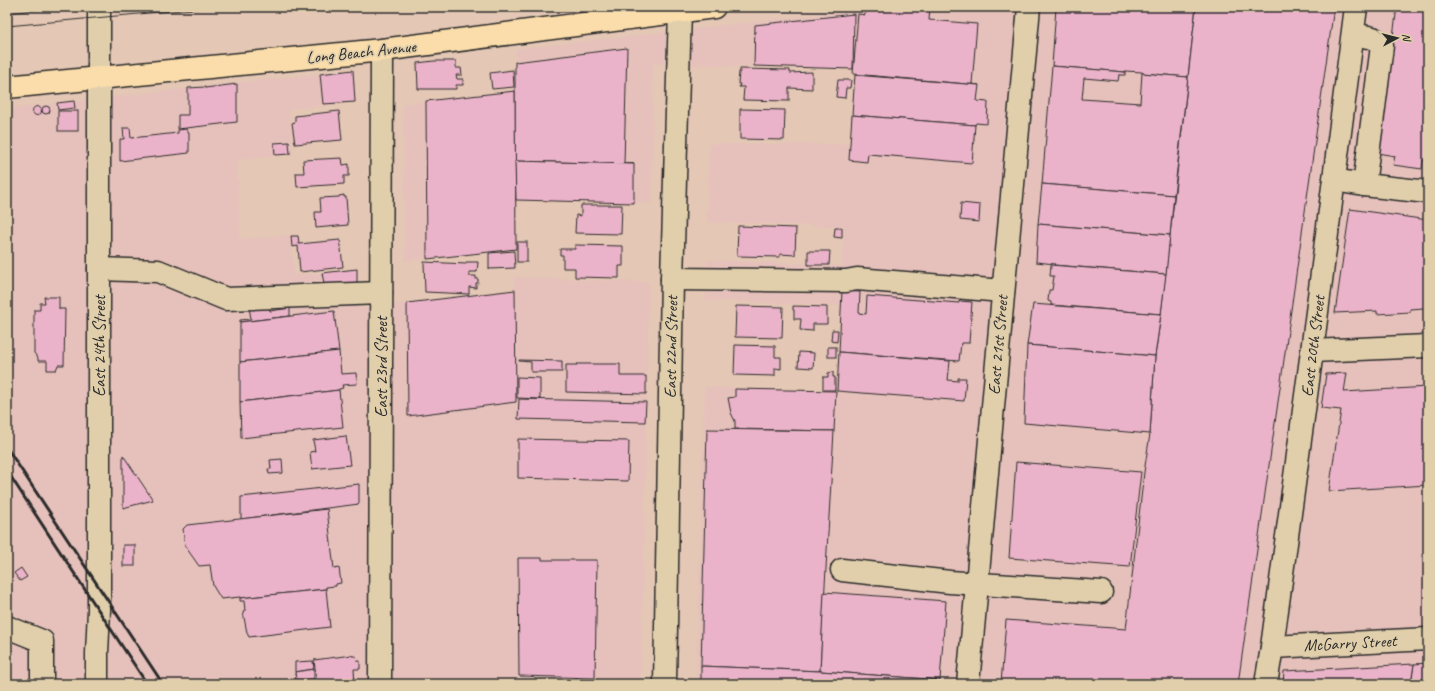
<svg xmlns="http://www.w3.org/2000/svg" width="1435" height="691" font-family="Caveat,sans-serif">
  <rect width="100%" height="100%" fill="#e4c7b5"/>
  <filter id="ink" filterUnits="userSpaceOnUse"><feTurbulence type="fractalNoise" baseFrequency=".025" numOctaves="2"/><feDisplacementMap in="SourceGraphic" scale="8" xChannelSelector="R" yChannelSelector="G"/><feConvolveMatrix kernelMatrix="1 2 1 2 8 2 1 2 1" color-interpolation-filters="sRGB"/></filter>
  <g filter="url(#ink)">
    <!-- built -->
    <g fill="#e6c1bb">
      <path d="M886,7H1428V684H696L705,387L837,391L841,306L706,300L707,260L842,266L844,227L707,222L709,144H850L855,75L853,74V69L653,64L652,203L516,200V249L405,261L403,104L515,91L516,49Z"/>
      <path d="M353,70L355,102L289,109L293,154L237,160L240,239L290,235L294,275L358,269L359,309L514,290V277L649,282L641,680L519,678V684H7V109Z"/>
    </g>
    <!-- building -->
    <g fill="#ebb3c9" stroke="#2b2b2b">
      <path d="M913,7H930L929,20L977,24L972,84L979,85L853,74L858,14L865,15V12Z"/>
      <path d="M1056,7H1196L1188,77L1142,73V72L1125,71V72L1052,66Z"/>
      <path d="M1196,7H1334L1238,684H1001L1006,620L1126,629L1144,472L1150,434L1155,356L1161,314Z"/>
      <path d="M1397,7H1428V161L1423,160L1422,169L1393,165L1395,156L1377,153Z"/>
      <path d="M854,14L853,69L754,66L755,25Z"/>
      <path d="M627,48L624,163L634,164L515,161V62Z"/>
      <path d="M434,61H456V68H461L462,75H456L457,79H463V85H456V89H418L417,63Z"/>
      <path d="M1052,66L1125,72V75H1119L1118,81L1084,78L1082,99L1140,103L1142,73L1188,77L1174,195L1042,184Z"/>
      <path d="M740,69L790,70V73L812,72V89L789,88V101L743,100L744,87H739L740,84H738L739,72H740Z"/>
      <path d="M353,70L355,102L323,104L320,74Z"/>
      <path d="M513,70L514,87L492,89L490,73Z"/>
      <path d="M855,75L979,85L977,101L988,102L987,124L976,123L975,125L852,115Z"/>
      <path d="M838,80H851L850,88H846L845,98L836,97Z"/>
      <path d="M237,84V122L178,129V115H188V88L205,87V88Z"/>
      <path d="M515,91L516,249L427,259L426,101Z"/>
      <path d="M74,101L75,108L58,110L57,103Z"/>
      <circle cx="46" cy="110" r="4"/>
      <circle cx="37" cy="111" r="4.5"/>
      <path d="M740,109L785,110L784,140L740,139Z"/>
      <rect x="58" y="111" width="20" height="20"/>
      <path d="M339,111L342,140L295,144L292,123L295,122V116Z"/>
      <path d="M852,115L975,125L972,163L868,154L867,162L849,160Z"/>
      <path d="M123,128H130L131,138L178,133V130L187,129V132H189V153L120,161V139H124Z"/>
      <path d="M289,142L290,154L275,155L274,143Z"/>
      <path d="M342,158L343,165L349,164V176H344V184L297,187L296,173H304L303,160Z"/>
      <path d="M515,161L634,164V203L516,200Z"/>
      <path d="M1042,184L1174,195L1170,235L1038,224Z"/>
      <path d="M344,195V197H346L348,225L316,228L315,212H321L320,198L339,197V196Z"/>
      <path d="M961,203L980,205L979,222L960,220Z"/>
      <path d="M581,205H622L621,234L575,233L576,215L581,216Z"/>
      <path d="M1350,209L1428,220V311H1424V308L1410,309V312L1377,314V311L1335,313Z"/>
      <path d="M1038,224L1170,235L1166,274L1054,265L1055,264L1036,262Z"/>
      <path d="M738,226L796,228L795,255L780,254V257L737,256Z"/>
      <path d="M835,228H842V238L834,237Z"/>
      <path d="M291,236H298L299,244L340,240L343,267L300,272L298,246L292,247Z"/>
      <rect x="517" y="242" width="10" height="20"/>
      <path d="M575,245L623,246V266H619V278L575,277V268H563V255H560V249H575Z"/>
      <path d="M514,251L515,268L489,269V253Z"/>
      <path d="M808,251H830L829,265H808Z"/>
      <path d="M424,262L466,264V262H478L477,272H469V276H476V279H478V283H476V288L469,287V294L425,292Z"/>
      <path d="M1051,265L1166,274L1161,314L1051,305V302L1048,301L1049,290H1052L1054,276H1050Z"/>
      <path d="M357,269V286L325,289L322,273Z"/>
      <path d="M515,290L516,402L408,416L407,303Z"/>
      <path d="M842,291L860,292L859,313L866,314L867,296L959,303V301L972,302L969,343H961L959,361L839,352Z"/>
      <path d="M44,297H59V309H65L64,365H58L56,370H47V361H38V358L34,353V310H40V303H45Z"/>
      <path d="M269,304L270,311L290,308V316L240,322V320L251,319L249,307Z"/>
      <path d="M1033,304L1161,314L1155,356L1027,345Z"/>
      <path d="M736,306L783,307L782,338L735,337Z"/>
      <path d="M793,306L827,307V324H813V331L800,330L801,319H794V310H793Z"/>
      <path d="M334,311L339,351L240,362V322Z"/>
      <path d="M832,330H838L837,342L831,341Z"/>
      <path d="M735,345L775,346V357H781V369L775,368V376L734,375Z"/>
      <path d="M1027,345L1155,356L1150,434L1024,423Z"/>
      <rect x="828" y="347" width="8" height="10"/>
      <path d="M339,351L341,374L356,373L357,384L342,385L343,388L339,389V390L240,402V362Z"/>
      <path d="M799,352L814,353L813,368L798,367Z"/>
      <path d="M839,352L950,361L948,380L958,381V378H966L964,401L837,391Z"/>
      <path d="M519,360L562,361V372H531V362L519,361Z"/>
      <path d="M576,364H620V376H646V394L566,392V365H577Z"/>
      <path d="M833,372V377H835V390H823V377H828V373Z"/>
      <path d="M1347,373L1344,392L1428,387V485L1329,491L1341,410L1321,408L1326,374Z"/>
      <path d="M517,377L540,378V399L517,398Z"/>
      <path d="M735,389L836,391L834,431L735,429V421L731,413L728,398L735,397Z"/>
      <path d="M339,390L343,427L241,438L240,402Z"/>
      <path d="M519,399L646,402L645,422L518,419Z"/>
      <path d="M707,429L834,431L820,671L701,666Z"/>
      <path d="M346,436L350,465L312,469L310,452L315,451L313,440Z"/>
      <path d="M518,439L629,441L628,481L518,478Z"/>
      <path d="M123,455L153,500L123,508Z"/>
      <path d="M282,459L283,473L269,474L268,469H271L270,460Z"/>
      <path d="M1016,462L1141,472L1130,567L1009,558Z"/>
      <path d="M359,484V504L241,519V497Z"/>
      <path d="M327,509L334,569L339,568L341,583L336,584V586L326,587V589L240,598V597L221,599L213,586L210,565L199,566L185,546L183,529L187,525Z"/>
      <rect x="123" y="545" width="12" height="21"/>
      <path d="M518,558H542V560H597L595,678L519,676Z"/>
      <path d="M21,568L27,577L20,581L14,573Z"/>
      <path d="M326,589L330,627L249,637L247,633L243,612L245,611L244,601H240V598Z"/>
      <path d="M824,592L946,601L940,680L820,671Z"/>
      <path d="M352,655V656H356L357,661H360V669H354L355,684H317L314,660Z"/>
      <path d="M313,661L314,669L295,672V662Z"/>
      <path d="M1428,663V684H1411L1414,664Z"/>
      <path d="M1414,664L1411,684H1283L1284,671Z"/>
      <path d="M701,666L820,671L940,680L939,684H701Z"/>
      <path d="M314,669V679L296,680L295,672Z"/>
      <path d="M572,679L612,681V684H572Z"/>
      <path d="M522,680L542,681V684H522Z"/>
    </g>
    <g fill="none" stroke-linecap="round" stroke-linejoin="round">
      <defs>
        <g id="minor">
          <path d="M1334,180L1364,185L1382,46L1373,38L1353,34"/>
          <path d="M1364,185L1428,192"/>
          <path d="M99,269L158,271L226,299L381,293"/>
          <path d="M672,279L846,281L857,279L1003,291"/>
          <path d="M1312,351L1428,346"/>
          <path d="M842,570L950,582L1101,592"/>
          <path d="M7,627L42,641V684"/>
          <path d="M1272,647L1428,639"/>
          <path d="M97,684V653L99,610V7"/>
          <path d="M380,684L382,50"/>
          <path d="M665,684L672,279L680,11"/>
          <path d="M968,684L1029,7"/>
          <path d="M1266,684L1272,647L1312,351L1356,7"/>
        </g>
        <path id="major" d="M7,87L382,50L714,7"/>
      </defs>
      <!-- minor casing -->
      <use href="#minor" stroke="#2b2b2b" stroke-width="25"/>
      <!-- major casing -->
      <use href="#major" stroke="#2b2b2b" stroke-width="25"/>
      <!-- minor -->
      <use href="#minor" stroke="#e1cfac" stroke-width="22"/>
      <!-- major -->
      <use href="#major" stroke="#fbddab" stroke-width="22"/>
      <!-- tram -->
      <g stroke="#2b2b2b" stroke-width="1">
        <path d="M7,13L66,7"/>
        <path d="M7,26L215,7"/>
      </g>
      <!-- rail -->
      <g stroke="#2b2b2b" stroke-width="3">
        <path d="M7,448L163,684"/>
        <path d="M7,471L147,684"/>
      </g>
    </g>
  </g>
  <g text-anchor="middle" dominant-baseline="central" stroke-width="3.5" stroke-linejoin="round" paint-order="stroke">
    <!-- street labels -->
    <g font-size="17" fill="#2b2b2b" stroke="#e1cfac">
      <text transform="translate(361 52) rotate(-6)">Long Beach Avenue</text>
      <text transform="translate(998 345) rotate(-85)">East 21st Street</text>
      <text transform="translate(99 346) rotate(-90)">East 24th Street</text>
      <text transform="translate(1313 346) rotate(-83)">East 20th Street</text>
      <text transform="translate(671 347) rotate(-89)">East 22nd Street</text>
      <text transform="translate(381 367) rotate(-90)">East 23rd Street</text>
      <text transform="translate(1350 643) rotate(-3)">McGarry Street</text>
    </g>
  </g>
  <!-- margin -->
  <rect width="1435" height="691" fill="none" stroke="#e1cfac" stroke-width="24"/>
  <rect x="12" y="12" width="1411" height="667" fill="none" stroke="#2b2b2b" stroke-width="1.5" filter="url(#ink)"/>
  <!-- north arrow -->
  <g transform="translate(1397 38) rotate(83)" stroke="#e1cfac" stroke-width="3" paint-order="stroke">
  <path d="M0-3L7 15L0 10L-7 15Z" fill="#2b2b2b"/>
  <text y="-6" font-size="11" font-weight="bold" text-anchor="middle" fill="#2b2b2b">N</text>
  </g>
</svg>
